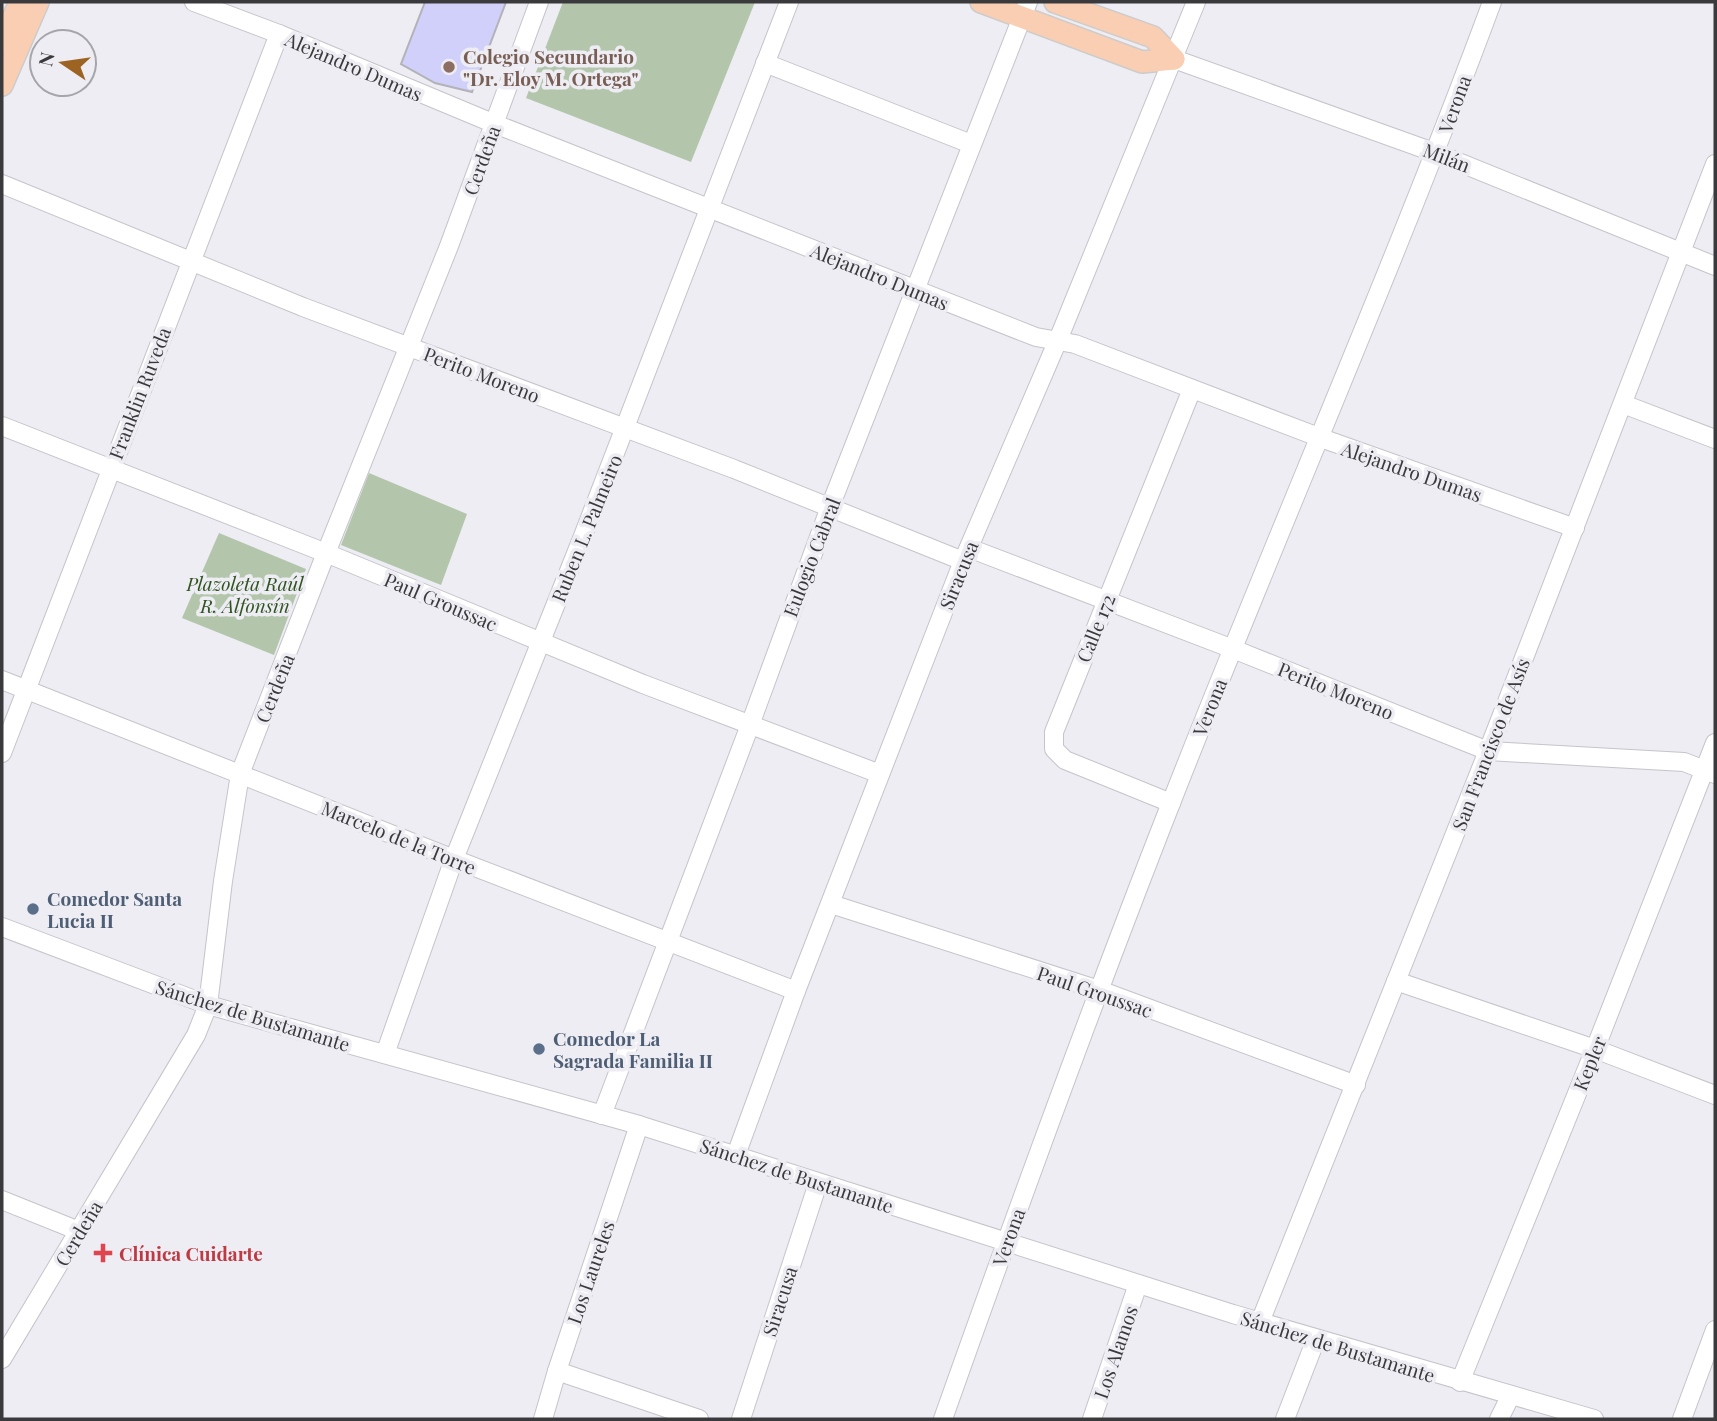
<svg xmlns="http://www.w3.org/2000/svg" width="1717" height="1421" font-family="'Playfair Display',serif">
  <rect width="100%" height="100%" fill="#ededf3"/>
  <!-- green -->
  <g fill="#b3c6ac">
    <path d="M563,2H755L691,162L526,98Z"/>
    <path d="M369,473L467,514L441,585L341,545Z"/>
    <path d="M219,533L306,569L274,655L182,618Z"/>
  </g>
  <!-- building -->
  <path fill="#d0d0fb" stroke="#b2b2b8" stroke-width="2" d="M425,2H506L472,92L435,83L401,64Z"/>
  <g fill="none" stroke-linecap="round" stroke-linejoin="round">
    <defs>
      <g id="minor">
        <path d="M194,2L279,34L495,124L1036,337L1075,344L1321,438L1575,528"/>
        <path d="M1174,59L1436,153L1715,266"/>
        <path d="M765,63L971,144"/>
        <path d="M2,184L303,307L734,469L963,561"/>
        <path d="M1623,404L1715,439"/>
        <path d="M2,426L326,553L643,684L880,774"/>
        <path d="M969,548L1233,649L1488,751L1684,762L1715,774"/>
        <path d="M2,680L454,859L796,991"/>
        <path d="M2,753L279,34"/>
        <path d="M1171,803L1065,760L1054,749V732L1192,389"/>
        <path d="M831,904L1099,990L1356,1085"/>
        <path d="M2,927L208,1005L639,1125L1233,1314L1594,1419"/>
        <path d="M1396,981L1595,1049L1715,1095"/>
        <path d="M385,1054L454,859L583,536L789,2"/>
        <path d="M602,1115L750,725L830,507L1028,2"/>
        <path d="M736,1155L796,991L963,561L1058,340L1196,2"/>
        <path d="M2,1200L79,1231"/>
        <path d="M1260,1322L1488,751L1715,164"/>
        <path d="M2,1359L196,1035L208,1005L223,881L240,774L326,553L449,246L539,2"/>
        <path d="M557,1371L699,1419"/>
        <path d="M1460,1382L1595,1049L1715,743"/>
        <path d="M543,1419L557,1371L639,1125"/>
        <path d="M741,1419L818,1183"/>
        <path d="M943,1419C1016,1213 1091,1007 1171,803C1276,535 1392,272 1492,2"/>
        <path d="M1092,1419L1138,1284"/>
        <path d="M1285,1419L1316,1339"/>
        <path d="M1499,1419L1511,1395"/>
        <path d="M1682,1419L1715,1330"/>
      </g>
      <g id="major">
        <path d="M981,2L1142,62L1174,59"/>
        <path d="M1055,2L1153,37L1174,59"/>
        <path d="M2,43L20,2"/>
        <path d="M2,85L38,2"/>
      </g>
    </defs>
    <!-- minor casing -->
    <use href="#minor" stroke="#c4c4cb" stroke-width="20"/>
    <!-- major casing -->
    <use href="#major" stroke="#ccc" stroke-width="24"/>
    <!-- minor -->
    <use href="#minor" stroke="#fff" stroke-width="18"/>
    <!-- major -->
    <use href="#major" stroke="#faceb3" stroke-width="21"/>
  </g>
  <!-- markers -->
  <circle fill="#8d6e63" stroke="#ededf3" stroke-width="2.5" cx="449" cy="67" r="7"/>
  <g fill="#5c6f8a" stroke="#ededf3" stroke-width="2.5">
    <circle cx="33" cy="909" r="7"/>
    <circle cx="539" cy="1049" r="7"/>
  </g>
  <path fill="#e0444e" stroke="#ededf3" stroke-width="2.5" d="M99.5 1242.5h7v7h7v7h-7v7h-7v-7h-7v-7h7z"/>
  <g text-anchor="middle" dominant-baseline="central" stroke-width="7" stroke-linejoin="round" paint-order="stroke">
    <!-- education labels -->
    <g font-size="19" font-weight="bold" fill="#785e54" stroke="#ededf3" text-anchor="start">
      <text x="463" y="56">Colegio Secundario<tspan x="463" dy="22">"Dr. Eloy M. Ortega"</tspan></text>
    </g>
    <!-- street labels -->
    <g font-size="19" fill="#3a3a3c" stroke="#ededf3">
      <text transform="translate(354 66) rotate(23)">Alejandro Dumas</text>
      <text transform="translate(1454 104) rotate(-70)">Verona</text>
      <text transform="translate(1447 157) rotate(21)">Milán</text>
      <text transform="translate(481 160) rotate(-70)">Cerdeña</text>
      <text transform="translate(880 276) rotate(22)">Alejandro Dumas</text>
      <text transform="translate(482 374) rotate(21)">Perito Moreno</text>
      <text transform="translate(139 393) rotate(-69)">Franklin Ruveda</text>
      <text transform="translate(1412 471) rotate(19)">Alejandro Dumas</text>
      <text transform="translate(586 528) rotate(-68)">Ruben L. Palmeiro</text>
      <text transform="translate(811 557) rotate(-69)">Eulogio Cabral</text>
      <text transform="translate(958 575) rotate(-68)">Siracusa</text>
      <text transform="translate(441 601) rotate(23)">Paul Groussac</text>
      <text transform="translate(1095 628) rotate(-68)">Calle 172</text>
      <text transform="translate(274 688) rotate(-68)">Cerdeña</text>
      <text transform="translate(1336 690) rotate(22)">Perito Moreno</text>
      <text transform="translate(1209 707) rotate(-68)">Verona</text>
      <text transform="translate(1490 744) rotate(-69)">San Francisco de Asís</text>
      <text transform="translate(399 837) rotate(22)">Marcelo de la Torre</text>
      <text transform="translate(1095 991) rotate(19)">Paul Groussac</text>
      <text transform="translate(253 1015) rotate(17)">Sánchez de Bustamante</text>
      <text transform="translate(1589 1063) rotate(-68)">Kepler</text>
      <text transform="translate(797 1175) rotate(18)">Sánchez de Bustamante</text>
      <text transform="translate(78 1233) rotate(-59)">Cerdeña</text>
      <text transform="translate(1008 1237) rotate(-70)">Verona</text>
      <text transform="translate(590 1272) rotate(-71)">Los Laureles</text>
      <text transform="translate(779 1301) rotate(-72)">Siracusa</text>
      <text transform="translate(1338 1346) rotate(17)">Sánchez de Bustamante</text>
      <text transform="translate(1115 1352) rotate(-71)">Los Alamos</text>
    </g>
    <!-- park labels -->
    <g font-size="19" font-style="italic" fill="#305422" stroke="#ededf3">
      <text x="245" y="583">Plazoleta Raúl<tspan x="245" dy="22">R. Alfonsín</tspan></text>
    </g>
    <!-- service labels -->
    <g font-size="19" font-weight="bold" fill="#4e5e75" stroke="#ededf3" text-anchor="start">
      <text x="47" y="898">Comedor Santa<tspan x="47" dy="22">Lucia II</tspan></text>
      <text x="553" y="1038">Comedor La<tspan x="553" dy="22">Sagrada Familia II</tspan></text>
    </g>
    <!-- health labels -->
    <g font-size="19" font-weight="bold" fill="#be3a42" stroke="#ededf3" text-anchor="start">
      <text x="119" y="1253">Clínica Cuidarte</text>
    </g>
  </g>
  <!-- border -->
  <rect width="1717" height="1421" fill="none" stroke="#3a3a3c" stroke-width="7"/>
  <!-- north arrow -->
  <g transform="translate(63 63) rotate(283)"><circle r="33" fill="#ededf3" stroke="#a5a5aa" stroke-width="2"/>
  <path d="M0-5L12 26L0 18L-12 26Z" fill="#9d6322"/>
  <text y="-10" font-size="19" font-weight="bold" text-anchor="middle" fill="#3a3a3c">N</text>
  </g>
</svg>
